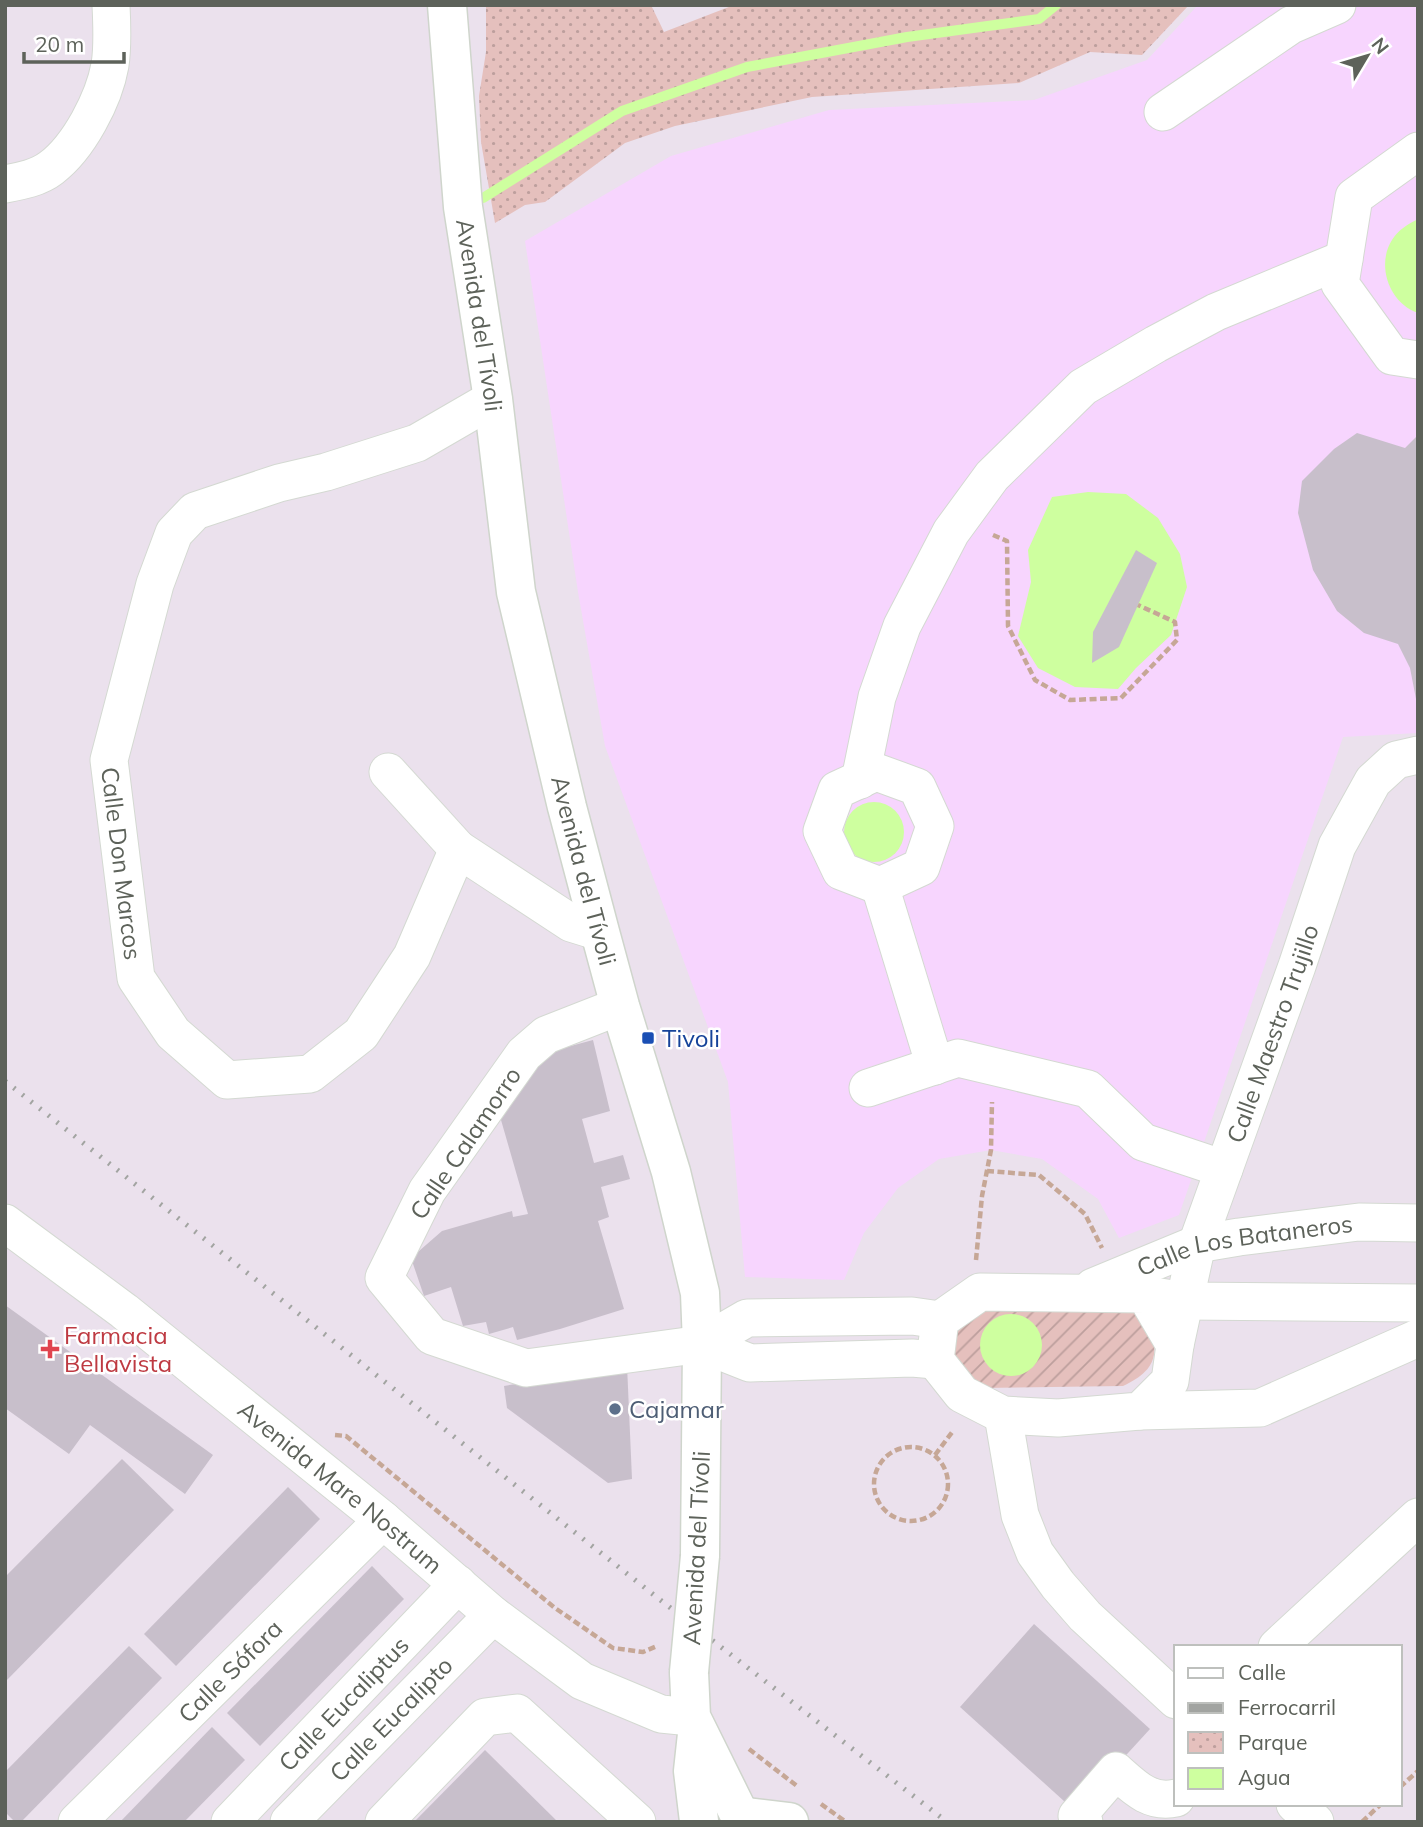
<svg xmlns="http://www.w3.org/2000/svg" width="1423" height="1827" font-family="Mulish,sans-serif">
  <defs>
    <pattern id="park-dots" width="8" height="8" patternUnits="userSpaceOnUse" patternTransform="scale(1.75)"><rect width="8" height="8" fill="#e5c0bd"/><path d="M2 2h.1M6 6h.1" fill="none" stroke="#bd9f9d" stroke-width="1.8" stroke-linecap="round"/></pattern>
    <pattern id="garden-furrows" width="10" height="10" patternUnits="userSpaceOnUse" patternTransform="scale(1.75)"><rect width="10" height="10" fill="#e5c0bd"/><path d="M-1 1l2-2M0 10L10 0M9 11l2-2" fill="none" stroke="#bd9f9d"/></pattern>
  </defs>
  <rect width="100%" height="100%" fill="#ebe1ed"/>
  <!-- commercial -->
  <path fill="#f7d5fe" d="M1198,5H1418V733L1343,737L1179,1215L1119,1238L1098,1199L1042,1159L991,1150L939,1159L898,1188L864,1233L844,1280L745,1277L728,1082L605,746L578,592L525,241L671,156L829,110L1034,100L1147,60Z"/>
  <!-- park -->
  <path fill="url(#park-dots)" d="M486,5H651L664,32L734,5H1189L1142,55L1090,52L1019,83L812,97L675,126L625,143L545,202L525,205L495,223L481,142L479,96L486,52Z"/>
  <!-- garden -->
  <path fill="url(#garden-furrows)" d="M1126,1304C1132,1308 1141,1312 1145,1317C1149,1323 1151,1332 1153,1339C1159,1364 1144,1376 1123,1386L982,1388L958,1364L951,1347L955,1334L964,1319L985,1306Z"/>
  <!-- water -->
  <g fill="#ceff9f">
    <path d="M1418,219V313C1389,303 1376,265 1392,240C1398,230 1408,224 1418,219Z"/>
    <path d="M1088,492L1126,494L1158,518L1180,554L1187,587L1171,635L1136,668L1118,689L1075,687L1038,668L1018,636L1031,582L1028,550L1052,497Z"/>
    <circle cx="874" cy="832" r="30"/>
    <circle cx="1011" cy="1345" r="31"/>
  </g>
  <g fill="none" stroke-linecap="round" stroke-linejoin="round">
    <!-- stream -->
    <path stroke="#ceff9f" stroke-width="10" d="M483,198L622,111L747,67L907,37L1039,19L1056,5"/>
  </g>
  <!-- building -->
  <g fill="#c8bfcb">
    <path d="M1357,433L1405,448L1418,435V699H1416L1410,668L1398,644L1364,633L1337,611L1313,570L1298,513L1302,481L1334,449Z"/>
    <path d="M1136,550L1157,563L1119,647L1092,663L1093,632Z"/>
    <path d="M593,1040L610,1111L582,1119L594,1163L623,1155L630,1179L601,1187L609,1217L598,1221L624,1309L560,1329L517,1340L513,1327L489,1334L486,1322L463,1326L451,1287L424,1296L411,1258L442,1231L512,1211L513,1217L528,1214L499,1113L530,1057Z"/>
    <path d="M5,1305L213,1455L185,1494L90,1425L69,1454L5,1408Z"/>
    <path d="M627,1365L632,1479L608,1483L507,1408L504,1386Z"/>
    <path d="M122,1459L174,1510L5,1682V1577Z"/>
    <path d="M288,1487L320,1519L176,1666L144,1634Z"/>
    <path d="M372,1566L404,1599L260,1746L227,1713Z"/>
    <path d="M1034,1624L1150,1729L1075,1811L960,1707Z"/>
    <path d="M129,1646L162,1678L21,1822H15L5,1812V1772Z"/>
    <path d="M212,1727L245,1760L184,1822H120Z"/>
    <path d="M485,1750L558,1822H414Z"/>
  </g>
  <g fill="none" stroke-linecap="round" stroke-linejoin="round">
    <defs>
      <g id="street">
        <path d="M1163,112L1291,25L1337,5"/>
        <path d="M1418,151L1354,197L1340,284L1392,356L1418,360"/>
        <path d="M5,184C21,181 38,178 51,168C79,147 104,99 110,65C113,46 112,25 111,5"/>
        <path id="s1" d="M493,399L417,443L326,472L279,483L195,511L174,533L155,584L109,760L136,978L173,1033L227,1080L310,1074L361,1034L412,956L458,849L571,923L600,932"/>
        <path d="M388,772L458,849"/>
        <path d="M876,772L917,787L935,826L921,867L880,886L841,871L822,831L837,790Z"/>
        <path d="M860,780L877,697L902,626L951,532L992,476L1083,387L1156,344L1216,312L1344,259"/>
        <path d="M880,886L935,1066"/>
        <path d="M620,1006L546,1035L524,1054L427,1191L384,1278L432,1336L526,1368L702,1344L747,1318L912,1316L940,1320"/>
        <path d="M868,1088L958,1058L1088,1089L1143,1142L1224,1169"/>
        <path id="s2" d="M5,1223L124,1311L383,1520L493,1615L582,1681L661,1714L691,1717"/>
        <path id="s3" d="M1093,1287L1197,1244L1239,1237L1359,1222L1418,1223"/>
        <path d="M980,1292L1145,1294L1175,1345L1170,1381L1140,1411L1058,1418L1003,1415L962,1394L935,1360L940,1320Z"/>
        <path d="M1160,1297L1185,1301L1418,1303"/>
        <path d="M702,1344L750,1363L912,1358L935,1360"/>
        <path id="s4" d="M1175,1345L1197,1244L1297,966L1337,846L1373,781L1396,760L1418,755"/>
        <path d="M1140,1411L1260,1408L1418,1338"/>
        <path d="M1003,1415L1020,1515L1035,1553L1058,1585L1085,1616L1176,1700"/>
        <path d="M1277,1647L1418,1517"/>
        <path d="M1295,1804L1315,1822"/>
        <path id="s5" d="M77,1822L383,1520"/>
        <path id="s6" d="M230,1822L458,1584"/>
        <path id="s7" d="M289,1822L493,1615"/>
        <path d="M384,1822L485,1717L517,1713L637,1822"/>
        <path d="M1084,1822L1077,1816L1116,1771C1134,1787 1150,1804 1176,1798"/>
      </g>
      <g id="secondary">
        <path id="s8" d="M447,5L463,207L493,399L516,592L567,807L600,932L620,1006L671,1172L700,1293L702,1344L700,1556"/>
        <path d="M689,1672L691,1717L739,1814"/>
        <path d="M697,1734L693,1771L699,1821"/>
        <path d="M747,1817L789,1822"/>
      </g>
    </defs>
    <!-- street casing -->
    <use href="#street" stroke="#d4d9d2" stroke-width="39"/>
    <!-- secondary casing -->
    <use href="#secondary" stroke="#cfd5cc" stroke-width="41"/>
    <!-- path -->
    <g stroke="#c6a796" stroke-width="4.5" stroke-dasharray="7 3.5" stroke-linecap="butt">
      <path d="M993,535L1007,541L1008,626L1035,680L1070,700L1121,698L1177,640L1175,622L1138,605"/>
      <path d="M987,1171L1039,1175L1085,1214L1102,1248"/>
      <path d="M976,1260L982,1196L991,1150L992,1102"/>
      <path d="M335,1435L346,1436L555,1608L613,1648L643,1652L657,1646"/>
      <circle cx="911" cy="1484" r="37"/>
      <path d="M935,1455L953,1431"/>
      <path d="M749,1749L797,1786"/>
      <path d="M1400,1787L1418,1771"/>
      <path d="M821,1804L846,1822"/>
      <path d="M1362,1822L1381,1804"/>
    </g>
    <!-- street -->
    <use href="#street" stroke="#fff" stroke-width="37"/>
    <!-- secondary -->
    <use href="#secondary" stroke="#fff" stroke-width="38"/>
    <!-- rail -->
    <path stroke="#a2a4a1" stroke-width="5" stroke-dasharray="2 9" stroke-linecap="butt" d="M5,1081L659,1599L947,1822"/>
    <defs>
      <path id="secondary-bridge" d="M689,1672L700,1556"/>
    </defs>
    <!-- secondary-bridge casing -->
    <use href="#secondary-bridge" stroke="#cfd5cc" stroke-width="41" stroke-linecap="butt"/>
    <!-- secondary-bridge -->
    <use href="#secondary-bridge" stroke="#fff" stroke-width="38"/>
  </g>
  <!-- markers -->
  <rect fill="#1a4fb4" stroke="#fff" stroke-width="2.5" x="641" y="1031" width="14" height="14" rx="3.5"/>
  <path fill="#e0444e" stroke="#fff" stroke-width="2.5" d="M46.5 1338.5h7v7h7v7h-7v7h-7v-7h-7v-7h7z"/>
  <circle fill="#5c6f8a" stroke="#fff" stroke-width="2.5" cx="615" cy="1409" r="7"/>
  <g text-anchor="middle" dominant-baseline="central" stroke-width="5" stroke-linejoin="round" paint-order="stroke">
    <!-- street labels -->
    <g font-size="24" fill="#5d625a" stroke="#fff">
      <text stroke="none"><textPath href="#s8" startOffset="312">Avenida del Tívoli</textPath></text>
      <text stroke="none"><textPath href="#s1" startOffset="691">Calle Don Marcos</textPath></text>
      <text stroke="none"><textPath href="#s8" startOffset="878">Avenida del Tívoli</textPath></text>
      <text stroke="none"><textPath href="#s4" startOffset="327">Calle Maestro Trujillo</textPath></text>
      <text transform="translate(465 1143) rotate(-56)">Calle Calamorro</text>
      <text stroke="none"><textPath href="#s3" startOffset="159">Calle Los Bataneros</textPath></text>
      <text stroke="none"><textPath href="#s2" startOffset="427">Avenida Mare Nostrum</textPath></text>
      <text transform="translate(696 1548) rotate(-87)">Avenida del Tívoli</text>
      <text stroke="none"><textPath href="#s5" startOffset="215">Calle Sófora</textPath></text>
      <text stroke="none"><textPath href="#s6" startOffset="164">Calle Eucaliptus</textPath></text>
      <text stroke="none"><textPath href="#s7" startOffset="145">Calle Eucalipto</textPath></text>
    </g>
    <!-- transit labels -->
    <g font-size="24" fill="#164399" stroke="#fff" text-anchor="start">
      <text x="662" y="1038">Tivoli</text>
    </g>
    <!-- health labels -->
    <g font-size="24" fill="#be3a42" stroke="#fff" text-anchor="start">
      <text x="64" y="1335">Farmacia<tspan x="64" dy="28">Bellavista</tspan></text>
    </g>
    <!-- service labels -->
    <g font-size="24" fill="#4e5e75" stroke="#fff" text-anchor="start">
      <text x="629" y="1409">Cajamar</text>
    </g>
  </g>
  <!-- border -->
  <rect width="1423" height="1827" fill="none" stroke="#5d625a" stroke-width="14"/>
  <!-- legend -->
  <rect x="1174" y="1645" width="228" height="161" fill="#ffffff" stroke="#bec0bd" stroke-width="2"/>
  <rect x="1188" y="1668" width="35" height="10" fill="#ffffff" stroke="#bec0bd" stroke-width="2"/>
  <text x="1238" y="1680" font-size="21" fill="#5d625a">Calle</text>
  <rect x="1188" y="1703" width="35" height="10" fill="#a2a4a1" stroke="#bec0bd" stroke-width="2"/>
  <text x="1238" y="1715" font-size="21" fill="#5d625a">Ferrocarril</text>
  <rect x="1188" y="1732" width="35" height="21" fill="url(#park-dots)" stroke="#bec0bd" stroke-width="2"/>
  <text x="1238" y="1750" font-size="21" fill="#5d625a">Parque</text>
  <rect x="1188" y="1768" width="35" height="21" fill="#ceff9f" stroke="#bec0bd" stroke-width="2"/>
  <text x="1238" y="1785" font-size="21" fill="#5d625a">Agua</text>
  <!-- north arrow -->
  <g transform="translate(1367 56) rotate(52)" stroke="#ffffff" stroke-width="5" paint-order="stroke">
  <path d="M0-5L12 26L0 18L-12 26Z" fill="#5d625a"/>
  <text y="-10" font-size="19" font-weight="bold" text-anchor="middle" fill="#5d625a">N</text>
  </g>
  <!-- scale -->
  <path d="M24 52v10h100v-10" fill="none" stroke="#5d625a" stroke-width="3.5"/>
  <text x="35" y="52" font-size="21" fill="#5d625a" stroke="#ffffff" stroke-width="5" paint-order="stroke">20 m</text>
</svg>
